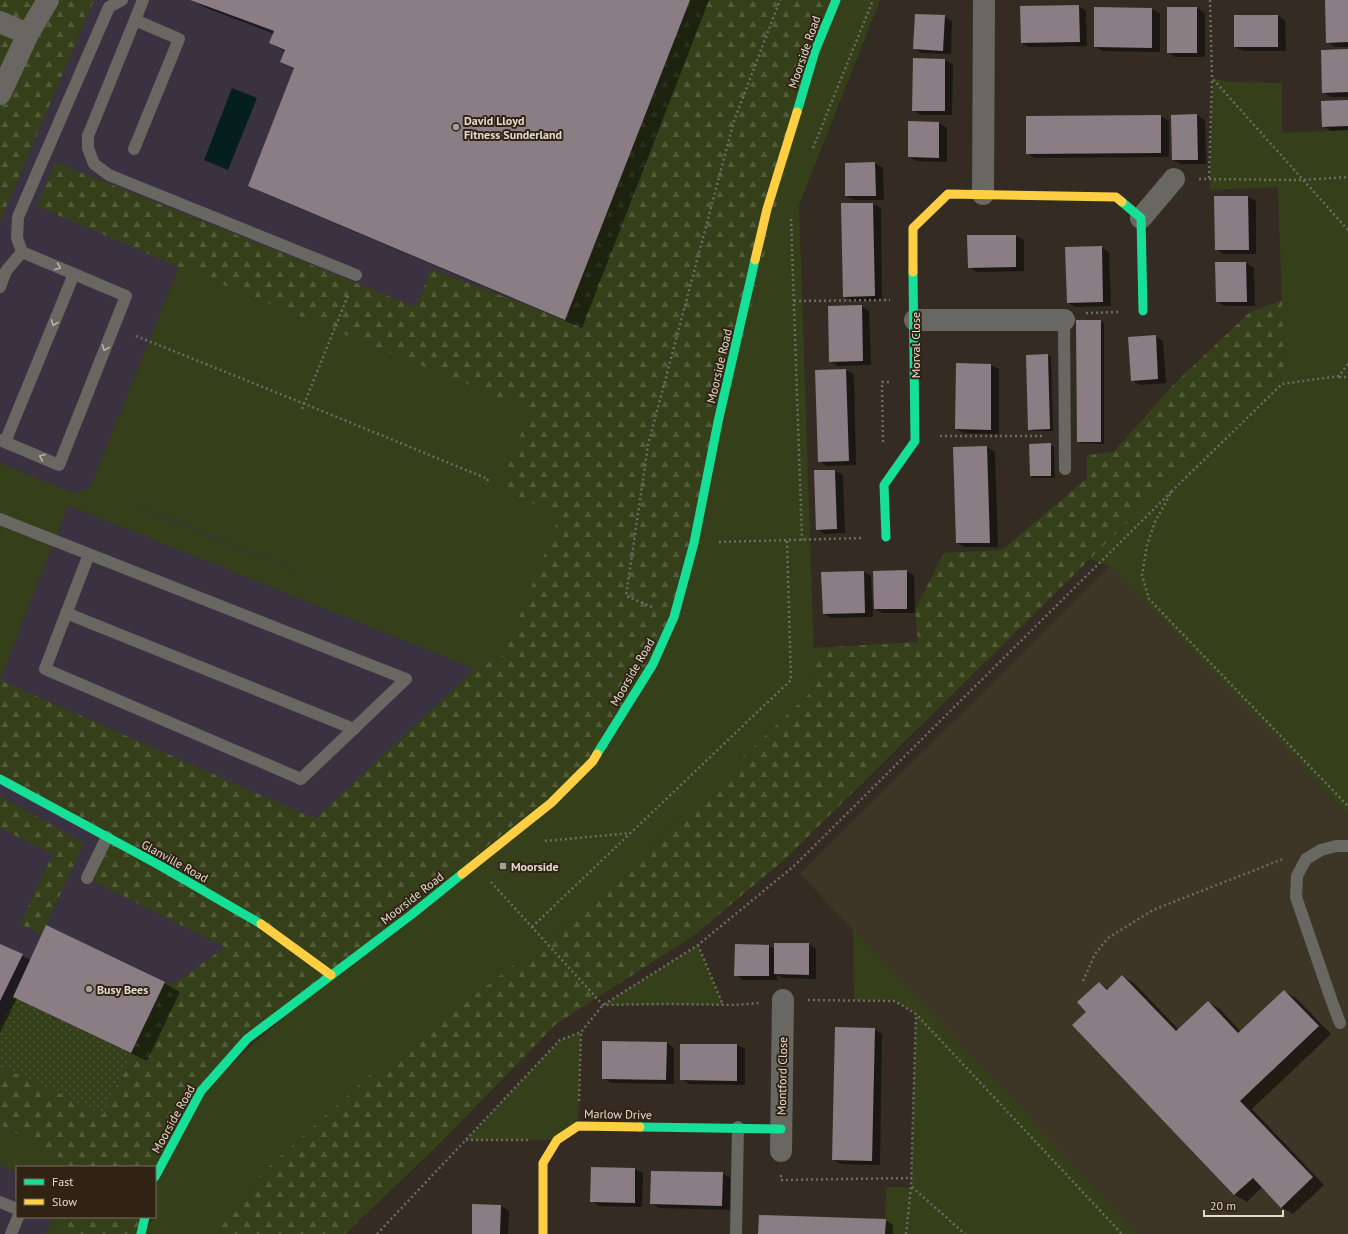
<svg xmlns="http://www.w3.org/2000/svg" width="1348" height="1234" font-family="'PT Sans',sans-serif">
  <defs>
    <pattern id="forest-firs" width="22" height="20" patternUnits="userSpaceOnUse"><rect width="22" height="20" fill="#35401a"/><path d="M5 1l3.5 6h-7zM16 11l3.5 6h-7z" fill="#525b3a"/></pattern>
    <pattern id="garden-dots" width="8" height="8" patternUnits="userSpaceOnUse"><rect width="8" height="8" fill="#35401a"/><path d="M2 2h.1M6 6h.1" fill="none" stroke="#525b3a" stroke-width="1.8" stroke-linecap="round"/></pattern>
  </defs>
  <rect width="100%" height="100%" fill="#342c23"/>
  <!-- commercial -->
  <path fill="#3a3240" d="M0,0H690L498,489L504,655L155,1167H17V1217H145L141,1234H0Z"/>
  <!-- education -->
  <path fill="#3d3525" d="M1110,566L1348,814V1234H1137L916,997L800,874Z"/>
  <!-- green -->
  <g fill="#35401a" fill-rule="evenodd">
    <path d="M836,0H880L799,205L815,688L572,920L369,1076L261,1174L216,1234H141L155,1217V1177L201,1091L331,975L767,209Z"/>
    <path d="M1212,78L1229,82L1282,83V133L1348,130V814L1110,566L1090,559L1284,370L1278,187L1210,190Z"/>
    <path d="M179,267L532,410L498,489L561,515L504,655L475,669L68,505L0,680V463L73,493L90,488ZM122,501L171,519L370,601Z"/>
    <path d="M853,929L1137,1234H885L886,1187H911L916,1014L895,1001L854,1000Z"/>
    <path d="M698,945L723,1005H603Z"/>
    <path d="M581,1032L578,1126L557,1140H466L560,1040Z"/>
    <path d="M0,1125L58,1155L60,1167H17V1173L0,1165Z"/>
    <path d="M54,1217H66V1234H46Z"/>
  </g>
  <!-- forest -->
  <g fill="url(#forest-firs)">
    <path d="M0,0H94L0,222Z"/>
    <path d="M690,0H836L815,51L674,617L593,761L247,1039L155,1167H60L58,1155L0,1125V1066L103,1114L165,982L172,985L225,947L87,878L107,837L0,779V680L315,819L475,669L504,655L560,515L498,489L531,410L179,267L37,206L55,162L416,307L431,269L565,320Z"/>
    <path d="M1282,300L1284,370L1090,559L784,860L693,936L556,1024L440,1143L345,1234H216L261,1174L369,1076L572,920L815,688L813,648L918,642L915,610L944,553L1002,550L1087,478V455L1114,452L1172,386L1249,313Z"/>
    <path d="M0,796L84,843L42,934L20,924L53,854L0,828Z"/>
    <path d="M66,1217H145L141,1234H66Z"/>
  </g>
  <!-- garden -->
  <path fill="url(#garden-dots)" d="M13,997L131,1053L103,1114L0,1066V1024Z"/>
  <!-- water -->
  <path fill="#051f1f" d="M232,88L257,98L228,170L204,160Z"/>
  <!-- shadow -->
  <g fill="#0007">
    <path d="M192,0H709L582,328L266,194L250,185L295,70L281,62L285,52L270,43L274,34L206,8Z"/>
    <path d="M1326,0H1348V47H1335L1327,42Z"/>
    <path d="M1079,6L1086,11L1087,46L1029,47L1022,43Z"/>
    <path d="M1095,8L1152,9L1160,13V52L1103,51L1095,47Z"/>
    <path d="M1197,8L1205,13V57H1175L1168,52Z"/>
    <path d="M944,16L952,21L951,54L922,53L914,49Z"/>
    <path d="M1278,16L1285,20L1286,51H1243L1235,47Z"/>
    <path d="M1348,50V97H1331L1323,92Z"/>
    <path d="M914,59L945,60L953,64L952,115H921L913,110Z"/>
    <path d="M1348,101V130L1331,131L1323,126Z"/>
    <path d="M1197,115L1205,120L1206,164H1181L1173,160V116Z"/>
    <path d="M1161,116L1169,121V157L1035,158L1027,153Z"/>
    <path d="M909,123H939L947,128V162L917,161L909,157Z"/>
    <path d="M875,163L883,168L884,200H854L846,196Z"/>
    <path d="M1248,197L1256,201V254H1224L1216,249Z"/>
    <path d="M873,204L881,208L882,300L852,301L844,296Z"/>
    <path d="M1016,236L1024,240V271L977,272L969,267Z"/>
    <path d="M1101,247L1109,252L1111,306L1076,307L1068,303Z"/>
    <path d="M1246,263L1254,268L1255,306H1225L1217,302Z"/>
    <path d="M861,306L869,311L871,365L838,366L830,361Z"/>
    <path d="M1101,321L1104,323V444L1081,443L1078,441Z"/>
    <path d="M1155,336L1163,341L1166,383L1140,385L1132,380Z"/>
    <path d="M1048,355L1051,357L1053,431H1033L1029,429Z"/>
    <path d="M957,364L991,365L999,369V434L964,433L956,429Z"/>
    <path d="M846,370L854,374L856,465L827,466L819,461Z"/>
    <path d="M1050,444L1054,447L1055,478H1034L1031,476Z"/>
    <path d="M987,447L995,452L998,547H965L957,543L954,448Z"/>
    <path d="M835,471L843,475L845,533L825,534L817,529Z"/>
    <path d="M906,571L914,575L915,613H883L875,609Z"/>
    <path d="M864,572L871,576L873,617L832,618L824,614Z"/>
    <path d="M809,944L816,949V979L783,978L777,975V980H743L736,975V945L769,946L775,949Z"/>
    <path d="M0,945L31,960L164,983L180,992L147,1061L30,1005L17,998L0,1033Z"/>
    <path d="M1122,976L1134,983L1179,1030L1208,1002L1220,1009L1241,1032L1284,991L1296,998L1331,1034L1252,1109L1324,1185L1293,1214L1281,1207L1262,1187L1247,1202L1235,1195L1074,1025L1087,1012L1099,983L1109,989Z"/>
    <path d="M874,1029L882,1034L880,1165L841,1164L833,1160Z"/>
    <path d="M667,1043L674,1048V1084L611,1083L603,1078Z"/>
    <path d="M681,1045H737L745,1049V1085L689,1084L681,1079Z"/>
    <path d="M592,1168L635,1169L643,1173L642,1207L599,1206L591,1201Z"/>
    <path d="M722,1173L730,1178V1210L659,1208L651,1203Z"/>
    <path d="M501,1206L509,1211L508,1234H473Z"/>
    <path d="M885,1220L893,1225V1234H759Z"/>
  </g>
  <!-- building -->
  <g fill="#8a7d84">
    <path d="M190,0H690L565,320L248,186L294,68L280,62L285,50L269,43L274,31Z"/>
    <path d="M1325,0H1348V42L1326,43Z"/>
    <path d="M1079,5L1080,42L1021,43L1020,6Z"/>
    <path d="M1094,7L1152,8V48L1094,47Z"/>
    <rect x="1167" y="7" width="30" height="46"/>
    <path d="M915,14L945,15L943,51L913,49Z"/>
    <rect x="1234" y="15" width="44" height="32"/>
    <path d="M1348,49V92L1322,93L1321,50Z"/>
    <path d="M913,58L945,59V111H912Z"/>
    <path d="M1348,100V126L1322,127L1321,101Z"/>
    <path d="M1197,114L1198,160H1172L1171,115Z"/>
    <path d="M1161,115V153L1026,154V116Z"/>
    <path d="M908,121L939,122V158L908,157Z"/>
    <path d="M875,162L876,196H845V163Z"/>
    <path d="M1214,196H1248L1249,250H1215Z"/>
    <path d="M841,203H873L875,296L843,297Z"/>
    <path d="M967,235H1016V267L968,268Z"/>
    <path d="M1102,246L1103,302L1067,303L1065,247Z"/>
    <path d="M1215,262H1246L1247,302H1216Z"/>
    <path d="M862,305L863,361L829,362L828,306Z"/>
    <path d="M1076,320H1101V442H1077Z"/>
    <path d="M1156,335L1158,379L1131,381L1128,337Z"/>
    <path d="M1048,354L1050,429L1028,430L1026,355Z"/>
    <path d="M956,363L991,364V430L955,429Z"/>
    <path d="M846,369L849,461L818,462L815,370Z"/>
    <path d="M1051,443V476H1030L1029,444Z"/>
    <path d="M987,446L990,543H956L953,447Z"/>
    <path d="M814,470H835L837,529L816,530Z"/>
    <path d="M907,570V609H874L873,571Z"/>
    <path d="M864,571L865,613L823,614L821,572Z"/>
    <path d="M46,925L165,982L131,1053L13,997Z"/>
    <path d="M774,943H809V975L774,974Z"/>
    <path d="M0,944L23,954L0,1001Z"/>
    <path d="M735,944L769,945V976H734Z"/>
    <path d="M1122,975L1176,1031L1208,1001L1238,1033L1284,990L1319,1026L1240,1101L1313,1177L1281,1208L1253,1178L1234,1195L1072,1025L1086,1012L1077,1002L1099,982L1107,990Z"/>
    <path d="M835,1027L875,1028L872,1161L832,1160Z"/>
    <path d="M602,1041L667,1042L666,1080L602,1079Z"/>
    <path d="M680,1044H737V1081L680,1080Z"/>
    <path d="M591,1167L635,1168V1203L590,1202Z"/>
    <path d="M651,1171L723,1172L722,1206L650,1204Z"/>
    <path d="M472,1204L501,1205L500,1234H472Z"/>
    <path d="M759,1215L886,1219L885,1234H758Z"/>
  </g>
  <g fill="none" stroke-linecap="round" stroke-linejoin="round">
    <!-- path -->
    <g stroke="#6e6b66" stroke-width="2.5" stroke-dasharray="2 3" stroke-linecap="butt">
      <path d="M1210,0L1212,78L1348,230"/>
      <path d="M813,148L873,0"/>
      <path d="M1209,178L1212,79"/>
      <path d="M1199,179L1302,180L1348,177"/>
      <path d="M791,219L802,540"/>
      <path d="M794,301L890,300"/>
      <path d="M1086,313L1119,312"/>
      <path d="M136,336L305,404L488,479L486,484"/>
      <path d="M1348,364L1339,376L1282,384L1172,491L1155,522L1147,545L1142,575L1149,599L1348,806"/>
      <path d="M1339,377H1348"/>
      <path d="M302,409L349,293"/>
      <path d="M940,436H1045"/>
      <path d="M883,442L882,382H891"/>
      <path d="M719,542L862,538"/>
      <path d="M652,607L626,596L648,445L734,121L780,0"/>
      <path d="M545,841L631,833"/>
      <path d="M491,882L603,1005L666,1004L736,1005L759,1003"/>
      <path d="M532,927L791,680L787,541"/>
      <path d="M698,945L723,1005"/>
      <path d="M1083,981L1095,954L1108,938L1153,910L1283,859"/>
      <path d="M808,1000L895,1001L916,1014L1122,1234"/>
      <path d="M579,1101L581,1032L603,1005L698,945L794,866L1172,491"/>
      <path d="M466,1140H529"/>
      <path d="M781,1175V1180L912,1178"/>
      <path d="M912,1187L965,1234"/>
      <path d="M377,1234L560,1040L581,1032"/>
      <path d="M906,1234L911,1187L916,1014"/>
    </g>
    <!-- lane -->
    <g stroke="#696761" stroke-width="12">
      <path d="M143,0L88,136V148L94,164L109,175L356,275"/>
      <path d="M134,149L179,39L135,20"/>
      <path d="M0,287L6,271L22,252"/>
      <path d="M1064,320L1065,469"/>
      <path d="M0,440L59,465L126,296L22,252L17,238L18,217L109,7L122,0"/>
      <path d="M5,442L74,274"/>
      <path d="M0,519L406,679L301,779L45,669L89,554"/>
      <path d="M66,613L354,729"/>
      <path d="M87,878L107,837"/>
      <path d="M1340,1023L1331,999L1296,897L1297,876L1306,859L1321,850L1336,846H1348"/>
      <path d="M0,1202L17,1209"/>
      <path d="M11,1234L18,1217"/>
      <path d="M736,1234L738,1127"/>
    </g>
    <!-- street -->
    <g stroke="#696761" stroke-width="22">
      <path d="M0,22L28,34"/>
      <path d="M0,94L28,34L48,0"/>
      <path d="M983,194L984,0"/>
      <path d="M1141,218L1174,179"/>
      <path d="M915,320H1064"/>
      <path d="M781,1151L783,1000"/>
    </g>
    <!-- fast -->
    <g stroke="#16e098" stroke-width="9">
      <path d="M797,112L815,51L836,0"/>
      <path d="M1122,202L1141,218L1143,311"/>
      <path d="M886,537L884,485L915,441L913,272"/>
      <path d="M597,754L653,664L674,617L694,543L718,422L755,260"/>
      <path d="M0,779L159,865L261,924"/>
      <path d="M640,1127L781,1129"/>
      <path d="M155,1177L201,1091L247,1039L411,915L462,874"/>
      <path d="M141,1234L145,1217"/>
    </g>
    <!-- slow -->
    <g stroke="#ffcf43" stroke-width="9">
      <path d="M755,260L767,209L797,112"/>
      <path d="M913,272V228L948,194L1116,197L1122,202"/>
      <path d="M462,874L551,803L593,761L597,754"/>
      <path d="M261,924L331,975"/>
      <path d="M543,1234V1163L557,1140L578,1126L640,1127"/>
    </g>
  </g>
  <!-- one-way arrows -->
  <defs><path id="oneway-chevron" d="M-2-3.5L2.5 0L-2 3.5" fill="none" stroke-width="1.6" stroke-linecap="round" stroke-linejoin="round"/></defs>
  <g stroke="#b8b2aa">
    <use href="#oneway-chevron" transform="translate(58 267) rotate(23)"/>
    <use href="#oneway-chevron" transform="translate(54 323) rotate(112)"/>
    <use href="#oneway-chevron" transform="translate(105 348) rotate(112)"/>
    <use href="#oneway-chevron" transform="translate(42 457) rotate(-157)"/>
  </g>
  <!-- markers -->
  <g fill="#a69e94" stroke="#302313" stroke-width="1.5">
    <circle cx="456" cy="127" r="4"/>
    <rect x="499" y="862" width="8" height="8" rx="2"/>
    <circle cx="89" cy="989" r="4"/>
  </g>
  <g text-anchor="middle" dominant-baseline="central" stroke-width="4" stroke-linejoin="round" paint-order="stroke">
    <!-- street labels -->
    <g font-size="12" fill="#e3dbd1" stroke="#302313">
      <text transform="translate(804 52) rotate(-71)">Moorside Road</text>
      <text transform="translate(915 345) rotate(-90)">Morval Close</text>
      <text transform="translate(719 366) rotate(-77)">Moorside Road</text>
      <text transform="translate(632 672) rotate(-60)">Moorside Road</text>
      <text transform="translate(175 861) rotate(29)">Glanville Road</text>
      <text transform="translate(412 898) rotate(-38)">Moorside Road</text>
      <text transform="translate(782 1076) rotate(-89)">Montford Close</text>
      <text transform="translate(618 1114) rotate(1)">Marlow Drive</text>
      <text transform="translate(173 1119) rotate(-61)">Moorside Road</text>
    </g>
    <!-- poi labels -->
    <g font-size="12" font-weight="bold" fill="#e3dbd1" stroke="#302313" text-anchor="start">
      <text x="464" y="120">David Lloyd<tspan x="464" dy="14">Fitness Sunderland</tspan></text>
      <text x="511" y="866">Moorside</text>
      <text x="97" y="989">Busy Bees</text>
    </g>
  </g>
  <!-- legend -->
  <rect x="16" y="1166" width="140" height="52" fill="#302313" stroke="#786d5f"/>
  <rect x="24" y="1179" width="20" height="6" fill="#16e098" stroke="#786d5f"/>
  <text x="52" y="1186" font-size="12" fill="#e3dbd1">Fast</text>
  <rect x="24" y="1199" width="20" height="6" fill="#ffcf43" stroke="#786d5f"/>
  <text x="52" y="1206" font-size="12" fill="#e3dbd1">Slow</text>
  <!-- scale -->
  <path d="M1204 1210v6h79v-6" fill="none" stroke="#e3dbd1" stroke-width="2"/>
  <text x="1210" y="1210" font-size="12" fill="#e3dbd1" stroke="#302313" stroke-width="3" paint-order="stroke">20 m</text>
</svg>
